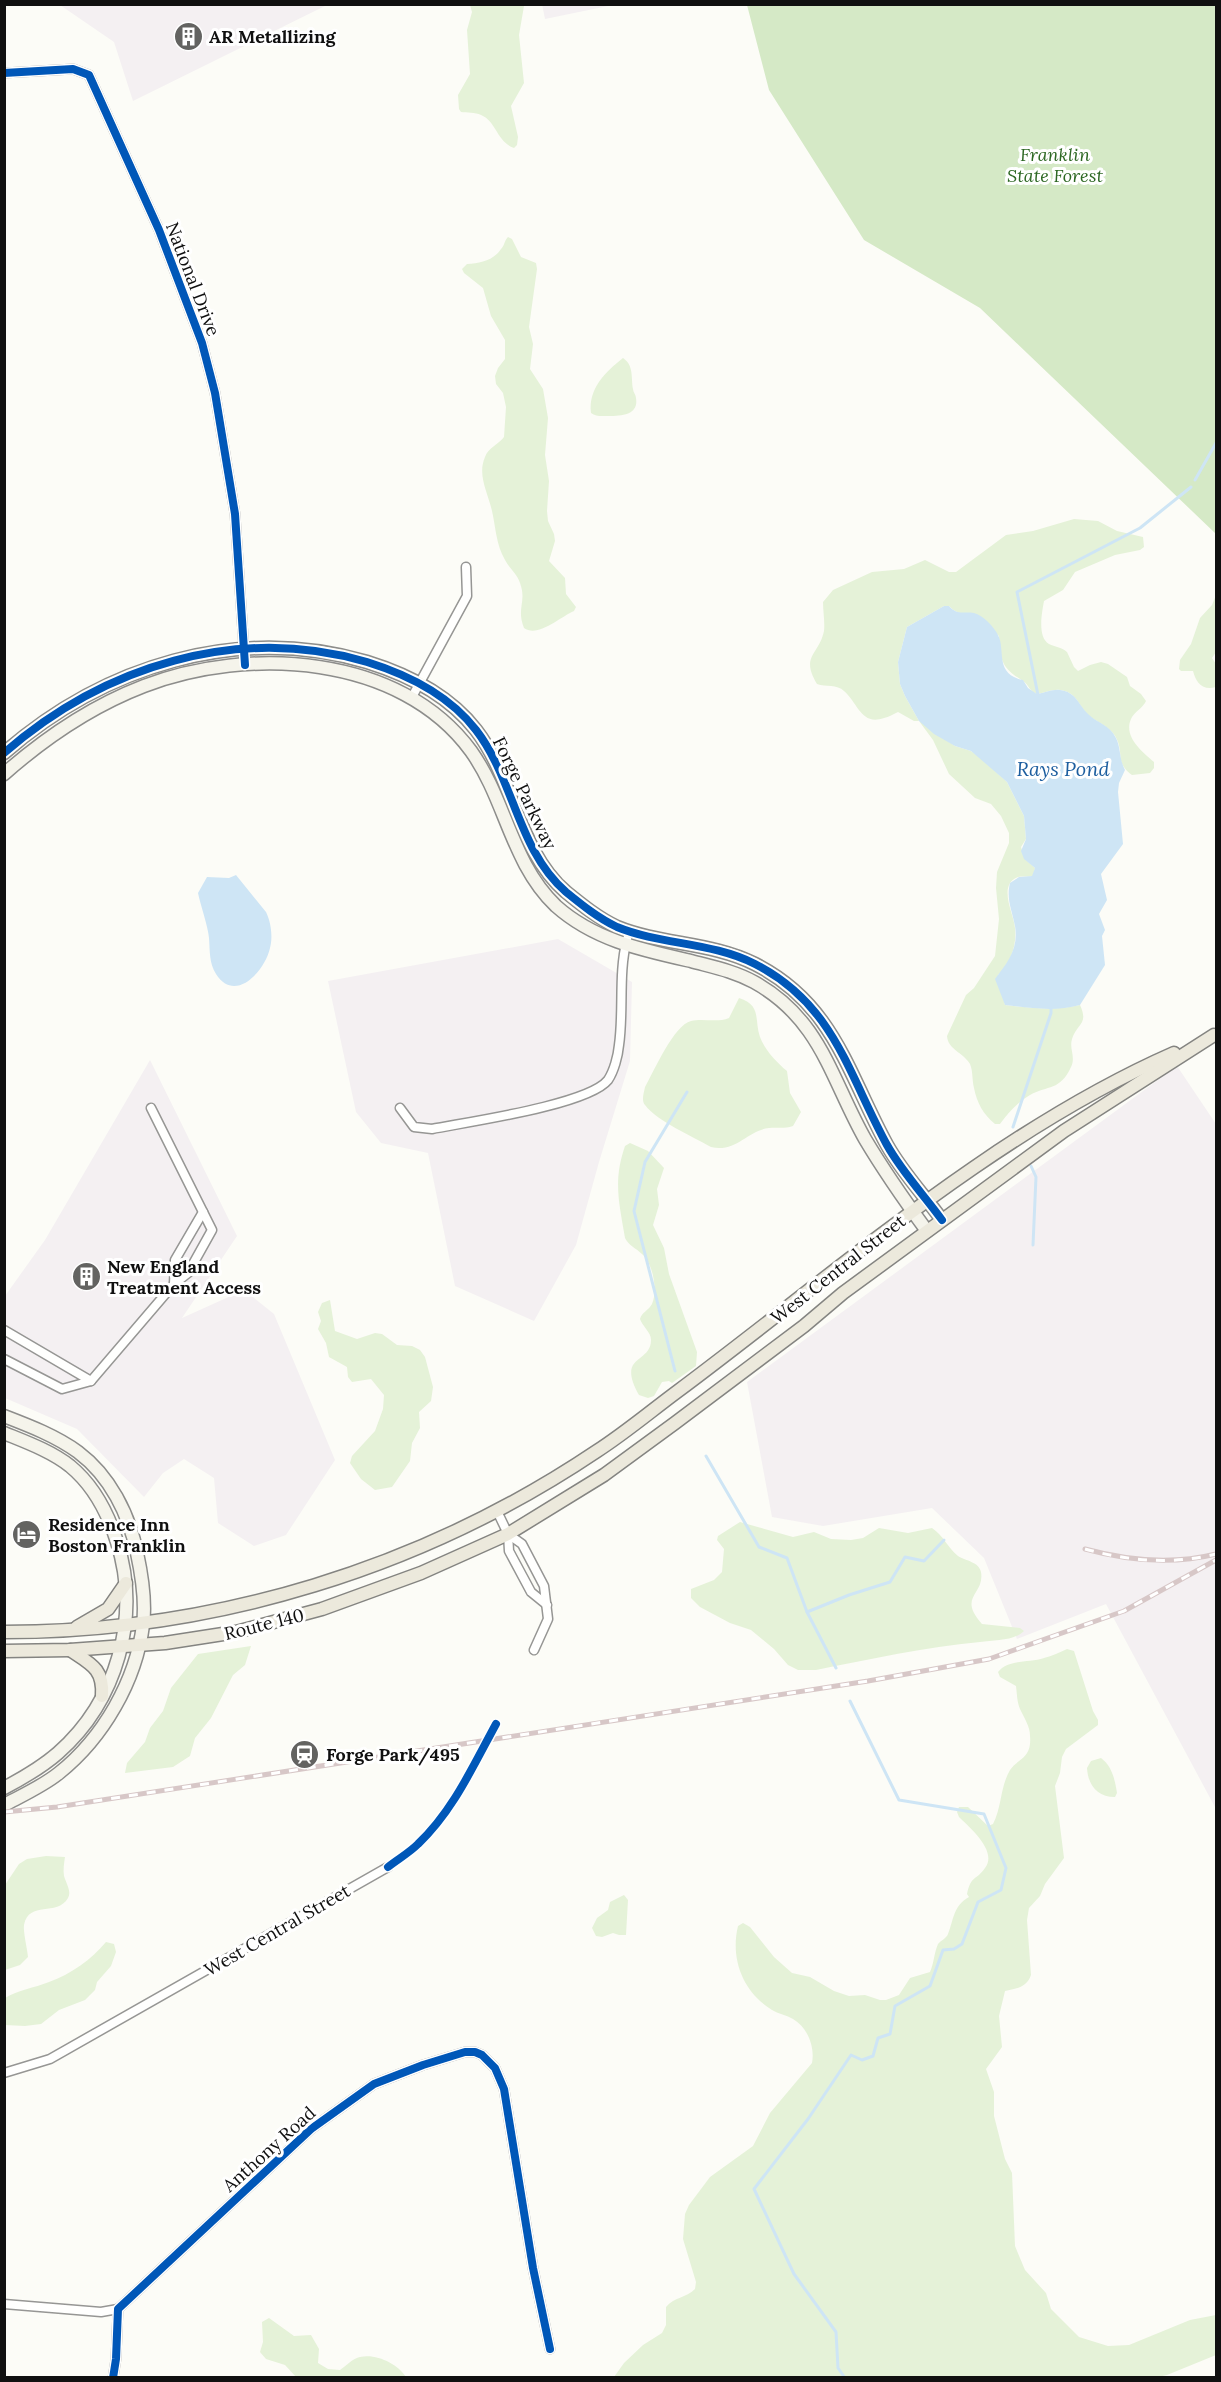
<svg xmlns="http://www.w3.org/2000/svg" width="1221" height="2382" font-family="Lora,serif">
  <rect width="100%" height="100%" fill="#fcfcf7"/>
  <!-- industrial -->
  <g fill="#f4f0f2">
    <path d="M542,4H613V5L545,19Z"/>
    <path d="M60,5L327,4V5L133,101L114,42Z"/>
    <path d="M558,939L632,982L630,1061L599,1162L576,1245L534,1321L455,1286L428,1153L381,1143L356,1112L328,981Z"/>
    <path d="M150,1060L237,1236L182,1318L244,1290L274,1314L335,1460L286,1535L254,1546L218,1523L214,1478L184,1459L163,1473L144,1497L77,1429L5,1398V1296L45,1240Z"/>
    <path d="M1177,1066L1216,1124V1809L1106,1604L1017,1639L984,1558L932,1508L823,1526L772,1517L747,1382Z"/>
  </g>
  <!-- green -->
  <g fill="#e5f2d8">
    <path d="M470,5L523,4L524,6L519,35L524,83L511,106L518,137L517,145L514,148C497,142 496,121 481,115C475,112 467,113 461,112L459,109L458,95L470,74L467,30L472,12Z"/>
    <path d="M508,237L512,239L521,257L536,263L537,269L529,327L533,344L530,369L543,389L548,418L545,455L549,481L547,511L548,521L554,534L555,541L549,561L565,578L566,594L576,607L574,611C560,617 538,638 524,628C516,608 527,602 520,583C517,574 509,568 505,560C496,544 496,529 492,511C488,493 477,475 485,457C488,448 499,444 504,437L506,407L503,393L496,384L495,376L498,368L505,359V340L491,316L483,288L464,273L462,269L467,264C480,263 493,261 501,249C505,245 504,241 508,237Z"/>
    <path d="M623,358C634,365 631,378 633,389C633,392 636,395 636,398C639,415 621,416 609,416C602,416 596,417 591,413C588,389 605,372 623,358Z"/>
    <path d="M1074,519L1098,521L1117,531L1143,537L1144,547L1140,550L1115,555L1075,572L1063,590L1044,601C1042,612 1037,637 1049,644C1055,647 1061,647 1067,652L1074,667L1078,671L1090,665L1101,662L1108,664L1127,677L1130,686L1141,694L1146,701C1143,708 1134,712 1131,719C1123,737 1143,752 1154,762V768L1150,773L1132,775C1116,763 1123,757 1118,742C1113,727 1097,723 1087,714C1078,704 1076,692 1060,690C1053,689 1044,693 1037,694C1029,691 1029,685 1023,681C1002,668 1000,661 999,636L973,613C962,614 957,614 949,606H944L907,627L898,662L900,684L905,696L919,721L955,746L971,751L982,759L1007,782L1024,816L1026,839L1021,847L1025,859L1035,868L1033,876C1028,877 1022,876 1018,877C997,885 1014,914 1015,928C1017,946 1010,964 998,975L1005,1005C1030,1008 1055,1011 1080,1005C1089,1025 1077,1023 1072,1039C1069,1049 1076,1057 1071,1067C1060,1091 1048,1085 1030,1095C1017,1103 1009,1112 1000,1124H995C983,1114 977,1103 974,1088C972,1080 973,1071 970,1064C963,1052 948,1050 947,1036L966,995L974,988L995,956L999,919L996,888L997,872L1009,843V833L1001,816L991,804L975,798L949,774L933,740L919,721H914L898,712C893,714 889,717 884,718C861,726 858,703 844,691C837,684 826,687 817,684C800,656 819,655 824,631C825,622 823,611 823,602L833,590L872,572L904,569L925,560L949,572H956L1006,535L1033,531Z"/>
    <path d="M1216,595V652L1212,658L1216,664V687C1203,691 1196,683 1193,671H1181L1179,669L1180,660L1191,644L1200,618L1212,605Z"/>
    <path d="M739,998C762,1005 754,1020 760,1037C765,1050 776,1062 787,1071L790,1093L801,1112L793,1126C784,1129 778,1127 769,1128C748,1130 736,1153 711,1147C692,1136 658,1122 645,1105C641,1100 644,1093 645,1087C654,1071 674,1025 691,1021C703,1018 717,1023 729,1018Z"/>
    <path d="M630,1143L648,1151L664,1168L657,1189L659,1205L653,1225L664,1248L669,1274L697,1352L696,1366L672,1383L669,1381L662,1382L654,1396L648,1398L639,1395C616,1354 651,1364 651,1340C651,1332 642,1326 640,1319C642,1312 649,1310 652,1304C658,1291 653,1263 642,1254C636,1248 629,1246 625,1238C619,1202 613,1181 625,1146Z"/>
    <path d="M330,1300L335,1331L357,1339L375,1333L382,1334L397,1345L412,1346L420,1350L425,1357L433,1387L431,1401L419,1412L420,1428L412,1443L410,1461L392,1487L375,1490L361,1479L350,1463L352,1456L375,1431L383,1409L384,1395L371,1379L352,1382L348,1377L347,1367L329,1357L326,1343L318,1329L321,1321L318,1312L322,1303Z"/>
    <path d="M740,1522L793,1537L814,1532L831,1539L851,1540L863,1538L879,1528L908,1533L932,1528C943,1535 948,1548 958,1556C966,1561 979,1562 981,1572C985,1595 957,1596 982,1624L1020,1628L1024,1631C1014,1641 994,1640 980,1642C925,1647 871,1659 816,1670H798L788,1665L774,1649L751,1630L730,1623L700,1607L691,1598V1589L714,1580L722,1572L724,1549L717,1540L718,1536Z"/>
    <path d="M251,1646L245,1665L233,1675L211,1718L195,1738L190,1756L173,1767L125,1773L127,1763L145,1742L150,1728L163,1711L171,1688L198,1654Z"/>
    <path d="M1067,1649L1074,1651L1093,1711L1098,1720V1725L1066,1749L1062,1757L1060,1773L1055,1786L1064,1858L1045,1884L1040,1896L1029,1908L1027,1920L1031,1975C1027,1987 1016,1989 1005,1991L999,2016L1002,2047L986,2069L994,2092V2116L1005,2159L1012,2173L1015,2246L1025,2270L1046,2293L1051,2309L1079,2337L1108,2346L1129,2345L1190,2320L1216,2315V2355L1167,2375L1154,2378L614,2377L624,2363L643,2345L662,2333L666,2325V2307C674,2297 686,2298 695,2289L696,2282L683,2239L685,2214L689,2205L710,2177L753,2146L770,2113L812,2063C815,2047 808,2028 793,2019C787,2015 778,2014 772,2010C743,1992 730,1959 738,1926L743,1923L750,1927L774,1957L792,1973L810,1977L834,1991L849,1996L865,1995L880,2000H886L899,1995L910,1978L930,1972C934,1963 934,1953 938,1944C941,1940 946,1939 948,1934C954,1919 953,1906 969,1897L967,1894C971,1875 976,1881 985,1868C998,1851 970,1828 959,1817L957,1812L959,1807H968L988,1826L993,1824C1002,1807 1000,1787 1010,1770C1018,1758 1032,1759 1030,1736C1030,1726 1024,1718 1020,1709C1017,1702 1017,1694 1016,1686L1000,1677L998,1672C1008,1659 1029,1663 1044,1658C1052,1656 1060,1652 1067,1649Z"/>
    <path d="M1101,1758C1112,1766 1115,1780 1117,1793L1115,1797C1097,1797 1088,1785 1087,1768L1091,1761Z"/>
    <path d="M46,1856L65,1857C64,1863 63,1870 64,1876C66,1883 72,1892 68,1898C57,1917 29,1900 24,1925C23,1931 27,1948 28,1957L20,1965L5,1970V1885L19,1864L27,1859Z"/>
    <path d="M624,1895L628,1900L626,1935H619L613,1933L602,1937L596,1936L592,1928L597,1918L608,1910L610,1902Z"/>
    <path d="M106,1942L114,1944L116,1952L111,1966L97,1982L95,1990L85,2000L59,2010L41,2024L25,2026L5,2025V1998C18,1990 34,1988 49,1982C71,1974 91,1960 106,1942Z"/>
    <path d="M269,2318L294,2336L311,2335L319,2349L318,2363L328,2369L340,2370C346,2366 353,2358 360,2357C376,2353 398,2364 406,2377H296L285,2365L266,2359L260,2352L263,2342L262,2322Z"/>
  </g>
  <!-- forest -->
  <path fill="#d5e9c6" d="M747,5H1216V534L980,308L864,240L769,90Z"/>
  <!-- water -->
  <g fill="#cee5f5">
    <path d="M944,606H949C958,616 963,611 974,613C983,615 994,627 998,635C1006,650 994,674 1023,680L1028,688L1037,694C1044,693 1053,689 1060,690C1076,692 1078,704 1088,714C1097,723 1110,725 1116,738C1121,748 1119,759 1125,770L1119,783L1118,792L1123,844L1101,874L1107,900L1099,914L1105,930L1102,936L1105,965L1080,1005C1055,1012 1030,1008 1005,1005L995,979C1007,963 1019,949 1015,926C1012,910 1006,899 1010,883L1019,877L1032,876L1035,868L1024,859L1021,851L1026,839L1024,816L1007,782L971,751L955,746L934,734L919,721L905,696L900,684L898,662L907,627Z"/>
    <path d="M236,875L266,912C271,922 273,937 270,948C265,971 235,1004 216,974C209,963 210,951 209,938C208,926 201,907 198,893L207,877L229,878Z"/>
  </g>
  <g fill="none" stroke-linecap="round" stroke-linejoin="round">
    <!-- stream -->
    <g stroke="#cee5f5" stroke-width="3">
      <path d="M1195,480L1216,443"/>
      <path d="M1038,695L1017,592L1140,528L1191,487"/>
      <path d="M1013,1127L1051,1013V1007"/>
      <path d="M1031,1166L1036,1177L1033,1245"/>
      <path d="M675,1371L634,1211L645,1162L687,1092"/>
      <path d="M706,1456L759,1547L787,1558L807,1612L836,1668"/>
      <path d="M807,1612L849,1595L890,1582L905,1557L924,1561L944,1540"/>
      <path d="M845,2378L838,2368L836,2332L794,2274L754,2189L808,2119L851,2055L862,2060L873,2056L878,2038L890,2034L895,2006L930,1986L943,1950L954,1949L962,1944L978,1902L1001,1890L1006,1868L984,1814L899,1800L850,1701"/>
    </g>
    <defs>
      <g id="street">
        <path d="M4,73L73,69L89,75L159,230L202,343L215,393L235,514L245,665"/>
        <path d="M412,697L467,596L466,567"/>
        <path d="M400,1108L414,1127L432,1129C467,1122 588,1105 608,1080C614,1071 618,1056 619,1045C624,1010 618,974 627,939"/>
        <path d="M174,1284L175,1260L203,1212"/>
        <path d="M4,1330L91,1381"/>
        <path d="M4,1359L62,1389L91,1381L174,1284L188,1273L212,1230L151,1108"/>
        <path d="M497,1511L508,1534L509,1551L531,1592L547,1605"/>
        <path d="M508,1534L522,1544L544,1586L548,1619L534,1650"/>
        <path d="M4,2073L50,2059L388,1867"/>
        <path d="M4,2304L101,2312L118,2309"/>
        <path d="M113,2378L116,2359L118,2309L311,2129L374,2084L423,2065L465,2052H475L482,2055L495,2068L504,2089L533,2268L550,2349"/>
      </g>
      <g id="secondary">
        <path d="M4,753C104,666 237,624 367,662C409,675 449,695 476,730C514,779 518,851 566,892C582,905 598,918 617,927C661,945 712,942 755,964C834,1004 848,1074 887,1145C902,1172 924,1195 942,1220"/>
        <path d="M4,774C46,737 92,706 144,686C248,646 400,654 471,751C506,800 511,863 556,906C594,940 642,950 691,961C713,967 734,971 754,982C821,1019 831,1079 865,1139C884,1171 905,1201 927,1231"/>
        <path d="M4,1416C30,1426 56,1436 78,1452C110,1476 129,1514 137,1553C142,1576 146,1601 143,1625C136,1681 103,1738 59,1773C43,1786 23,1795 4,1805"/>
        <path d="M4,1433C26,1442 51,1451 70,1466C93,1485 108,1513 117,1542C141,1617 117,1701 58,1753C42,1767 23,1778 4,1788"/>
      </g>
      <g id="primary">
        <path d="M77,1627L108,1609L126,1583"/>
        <path d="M4,1632C215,1632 423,1568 597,1451C625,1433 651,1411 678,1391C835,1274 994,1132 1174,1053"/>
        <path d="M70,1650C91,1664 104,1669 102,1696"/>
        <path d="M4,1651L70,1650L165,1643L236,1632L322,1609L421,1573L508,1534L604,1475L675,1423L804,1326L843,1293L1064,1131L1214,1035"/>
      </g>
    </defs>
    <!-- street casing -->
    <use href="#street" stroke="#969694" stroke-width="11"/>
    <!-- secondary casing -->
    <use href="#secondary" stroke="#8d8d8b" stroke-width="15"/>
    <!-- primary casing -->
    <use href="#primary" stroke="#848481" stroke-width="15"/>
    <!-- street -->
    <use href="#street" stroke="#fffffe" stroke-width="8"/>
    <!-- secondary -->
    <use href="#secondary" stroke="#f5f4eb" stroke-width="12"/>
    <!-- primary -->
    <use href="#primary" stroke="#ece9dc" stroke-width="12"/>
    <defs>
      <g id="rail">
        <path d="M1085,1549C1129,1561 1172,1565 1216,1554"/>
        <path d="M4,1812L57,1807L868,1681L989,1659L1124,1611L1216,1560"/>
      </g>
    </defs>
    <!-- rail casing -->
    <use href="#rail" stroke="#d7c7c7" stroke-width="5"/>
    <!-- rail -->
    <use href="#rail" stroke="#fff" stroke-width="3" stroke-dasharray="9" stroke-linecap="butt"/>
    <defs>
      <g id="cycleway">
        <path d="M4,73L73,69L89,75L159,230L202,343L215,393L235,514L245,665"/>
        <path d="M4,753C104,666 237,624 367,662C409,675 449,695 476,730C514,779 518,851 566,892C582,905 598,918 617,927C661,945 712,942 755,964C834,1004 848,1074 887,1145C902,1172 924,1195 942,1220"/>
        <path d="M388,1867C398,1859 409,1853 418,1844C453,1811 473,1766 496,1724"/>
        <path d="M113,2378L116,2359L118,2309L311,2129L374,2084L423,2065L465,2052H475L482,2055L495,2068L504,2089L533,2268L550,2349"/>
      </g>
    </defs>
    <!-- cycleway casing -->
    <use href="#cycleway" stroke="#fff" stroke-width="11"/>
    <!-- cycleway -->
    <use href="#cycleway" stroke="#0057b8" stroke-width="8"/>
  </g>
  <!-- icons -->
  <defs>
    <symbol id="building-disc" viewBox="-11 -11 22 22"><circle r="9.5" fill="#636361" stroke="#fff"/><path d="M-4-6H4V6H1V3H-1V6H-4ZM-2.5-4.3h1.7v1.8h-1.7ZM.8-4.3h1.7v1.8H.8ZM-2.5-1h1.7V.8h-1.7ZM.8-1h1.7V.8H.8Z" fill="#fff"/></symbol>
    <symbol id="hotel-disc" viewBox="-11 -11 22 22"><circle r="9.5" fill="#636361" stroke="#fff"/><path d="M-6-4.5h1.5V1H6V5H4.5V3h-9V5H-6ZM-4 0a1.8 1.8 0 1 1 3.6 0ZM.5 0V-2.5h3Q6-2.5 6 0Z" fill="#fff"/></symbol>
    <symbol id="station-disc" viewBox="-11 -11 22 22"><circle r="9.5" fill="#636361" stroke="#fff"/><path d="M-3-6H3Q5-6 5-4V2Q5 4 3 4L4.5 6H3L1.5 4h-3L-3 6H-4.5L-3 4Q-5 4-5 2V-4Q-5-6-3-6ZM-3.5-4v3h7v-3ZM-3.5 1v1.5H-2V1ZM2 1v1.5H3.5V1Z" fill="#fff"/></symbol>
  </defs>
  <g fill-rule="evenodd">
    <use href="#building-disc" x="172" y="20" width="33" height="33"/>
    <use href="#building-disc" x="70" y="1260" width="33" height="33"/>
    <use href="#hotel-disc" x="10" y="1518" width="33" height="33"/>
    <use href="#station-disc" x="288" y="1738" width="33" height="33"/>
  </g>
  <g text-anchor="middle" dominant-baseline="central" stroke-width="6" stroke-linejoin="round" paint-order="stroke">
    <!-- poi labels -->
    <g font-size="18" font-weight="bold" fill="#101010" stroke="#fff" text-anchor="start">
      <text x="209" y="36">AR Metallizing</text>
      <text x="107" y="1266">New England<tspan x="107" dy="21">Treatment Access</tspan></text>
      <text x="48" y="1524">Residence Inn<tspan x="48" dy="21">Boston Franklin</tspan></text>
      <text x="326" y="1754">Forge Park/495</text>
    </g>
    <!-- park labels -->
    <g font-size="18" font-style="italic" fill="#2c6722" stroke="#fff">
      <text x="1055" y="154">Franklin<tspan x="1055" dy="21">State Forest</tspan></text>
    </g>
    <!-- street labels -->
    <g font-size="18" fill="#101010" stroke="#fff">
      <text transform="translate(193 279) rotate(69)">National Drive</text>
      <text transform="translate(525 793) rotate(64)">Forge Parkway</text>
      <text transform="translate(838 1269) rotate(-38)">West Central Street</text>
      <text transform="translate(264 1624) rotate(-14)">Route 140</text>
      <text transform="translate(277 1930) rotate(-30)">West Central Street</text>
      <text transform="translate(269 2149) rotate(-42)">Anthony Road</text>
    </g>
    <!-- water labels -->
    <g font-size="20" font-style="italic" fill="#1d5e9f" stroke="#fff">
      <text x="1063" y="768">Rays Pond</text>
    </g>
  </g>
  <!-- border -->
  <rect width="1221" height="2382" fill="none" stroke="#101010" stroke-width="12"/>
</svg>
